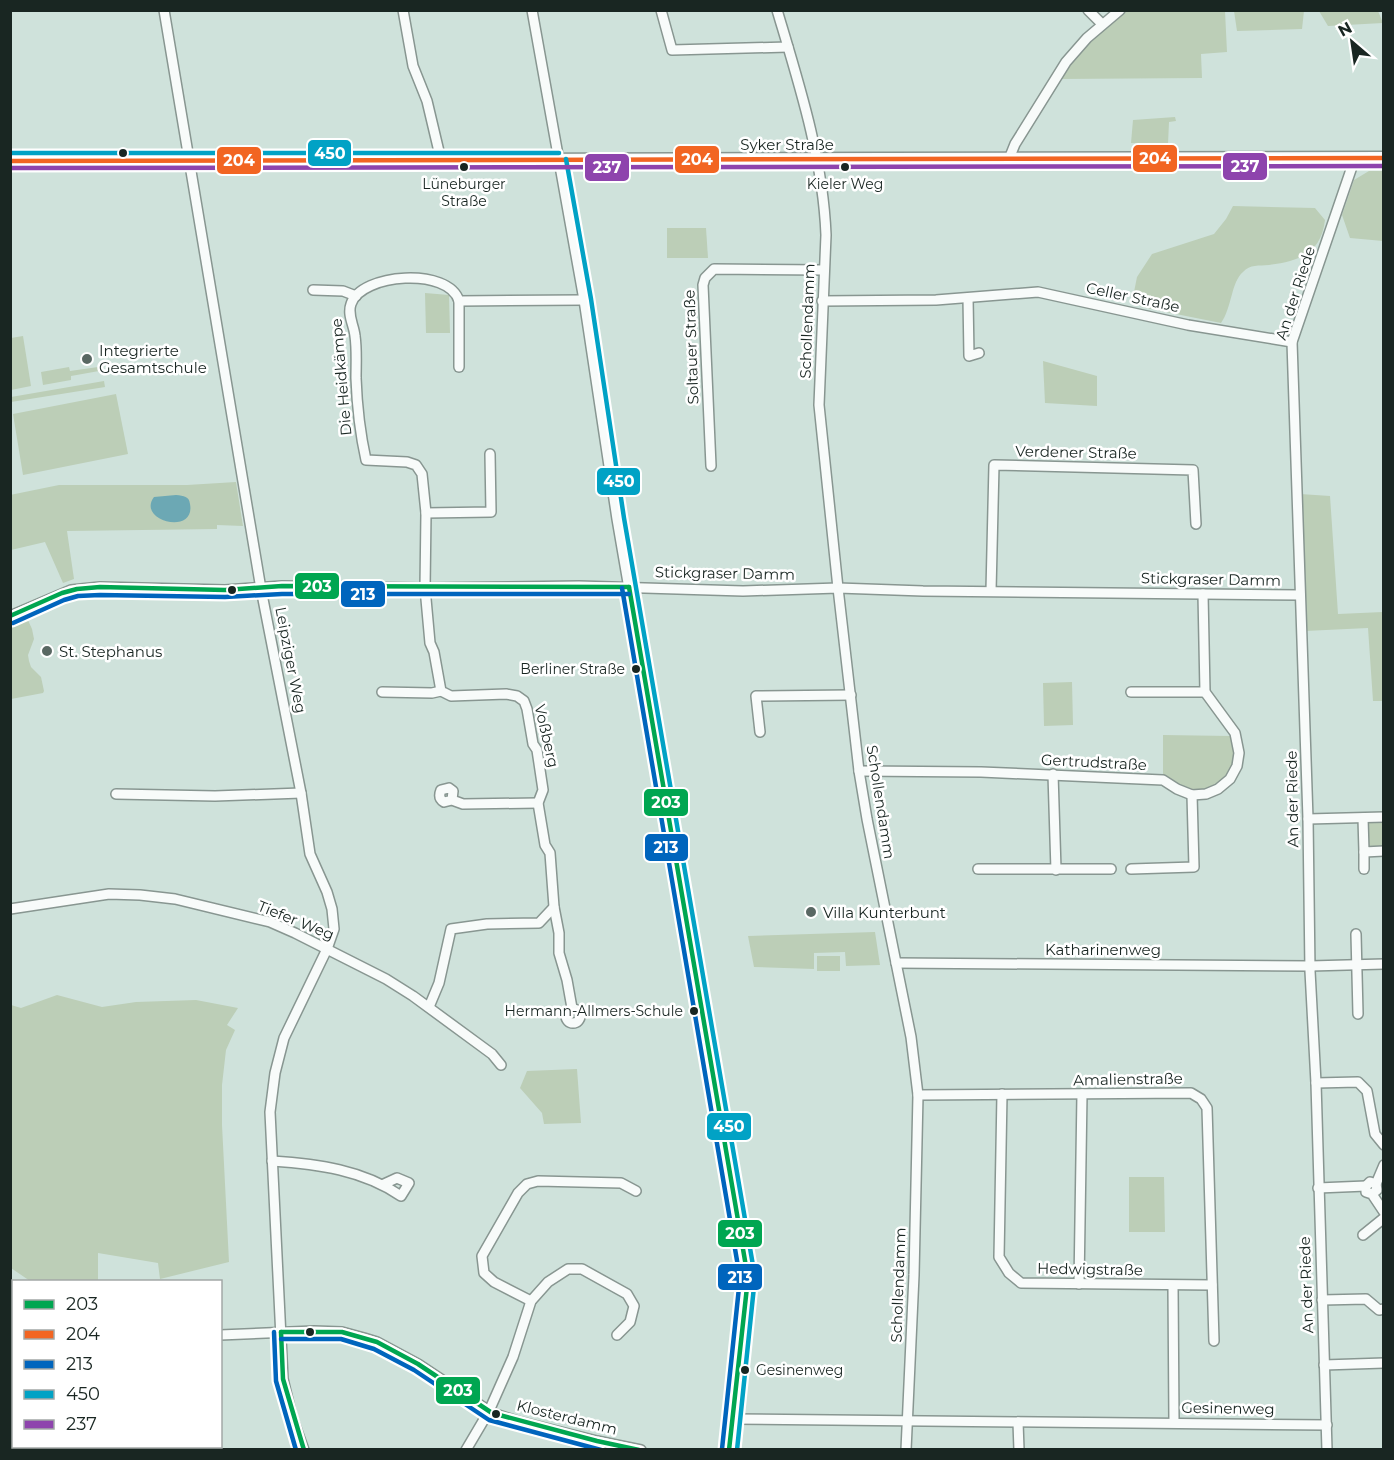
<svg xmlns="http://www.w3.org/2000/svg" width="1394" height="1460" font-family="Montserrat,sans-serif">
  <rect width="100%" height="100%" fill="#cfe2db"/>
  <!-- green -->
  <g fill="#bcceb7">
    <path d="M1127,11H1225L1227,52L1201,54L1202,78L1059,79L1092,39Z"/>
    <path d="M1304,11L1302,29L1237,31L1234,11Z"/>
    <path d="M1319,11H1378L1383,23L1328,26Z"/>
    <path d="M1175,117L1176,121L1169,122L1168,144L1131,143L1133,120Z"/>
    <path d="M1369,171H1383V241L1350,238L1342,215L1354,180Z"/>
    <path d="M1233,206L1315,208L1325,220C1321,253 1300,261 1269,265C1259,266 1250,264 1243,272C1231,282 1232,308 1221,323L1141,307L1133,297L1137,277L1152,254L1214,234L1226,219Z"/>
    <path d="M667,228H706L708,258H667Z"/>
    <path d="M425,293L449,295L450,333H426Z"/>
    <path d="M23,336L31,386L11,390V338Z"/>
    <path d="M1043,361L1097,376V406L1045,403Z"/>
    <path d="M69,367L70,371L98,367L99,371L71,376V380L43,385L41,372Z"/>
    <path d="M104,381L105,387L11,402V397Z"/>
    <path d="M116,394L128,454L23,475L13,414Z"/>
    <path d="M236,482L243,526L217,525V529L67,531L74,579L63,583L45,542L11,550L10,495L59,485H187Z"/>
    <path d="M1300,494L1330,496L1338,614L1383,612V718L1382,701H1373L1368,628L1305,631Z"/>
    <path d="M27,618L32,629L34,639L28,655L29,661L31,667L41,677L44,691L43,693L11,699V626Z"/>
    <path d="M1072,682L1073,725L1044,726L1043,683Z"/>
    <path d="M1163,735L1231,736C1244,762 1222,794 1193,790C1181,789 1174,780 1163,776Z"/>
    <path d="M1371,820H1375L1376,823H1383V846L1371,848L1368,844L1367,825Z"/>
    <path d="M875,932L880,965L846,966L845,952L814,953V969L754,967L748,936Z"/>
    <rect x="817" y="956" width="23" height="15"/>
    <path d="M57,995L102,1007L136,1002L196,1000L238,1008L227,1025L235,1030L226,1050L222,1085V1125L229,1262L160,1279L158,1263L98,1253V1280L30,1281L11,1268V1005L21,1008Z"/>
    <path d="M577,1069L581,1123L544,1124L542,1113L520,1088L527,1071Z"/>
    <path d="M1129,1177H1164L1165,1232H1129Z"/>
  </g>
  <!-- water -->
  <path fill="#6ca8b4" d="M176,495C184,496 189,496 190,504C196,536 136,521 154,497Z"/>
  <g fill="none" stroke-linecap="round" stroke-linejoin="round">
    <defs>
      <g id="minor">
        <path d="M164,10L261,589L301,793L310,854L327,892L332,909L334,929L327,949L284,1038L275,1073L270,1112L283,1379L292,1417L304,1450"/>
        <path d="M403,10L413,66L427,101L441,160"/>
        <path d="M532,10L584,300L617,519L748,1278L729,1450"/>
        <path d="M661,10L672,50L788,47"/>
        <path d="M777,10C799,84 823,158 826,235L819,405L838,588L859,771L867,819L911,1037L918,1095L914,1275L906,1450"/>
        <path d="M1088,10L1102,24"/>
        <path d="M1009,159L1015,144L1066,62L1087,38L1120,10"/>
        <path d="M313,290L343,291L356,296"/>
        <path d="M968,298L969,356L979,353"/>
        <path d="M459,301V367"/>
        <path d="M822,301L936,300L1038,292L1188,325L1292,342"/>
        <path d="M711,466L703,285L705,278L714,269L824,270"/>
        <path d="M426,513L491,512L490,454"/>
        <path d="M991,591L994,465L1193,470L1196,524"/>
        <path d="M10,616L71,590L100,587L225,590L282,586L425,588L579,586L743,591L838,588L923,591L1300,595"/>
        <path d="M382,692L432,693L441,691"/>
        <path d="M1131,692H1205"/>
        <path d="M760,732L756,696L851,695"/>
        <path d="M859,771L981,772L1163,780L1177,789L1192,795L1206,794L1218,789L1230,779L1237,766L1239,753L1235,733L1205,692L1203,594"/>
        <path d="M1053,774L1056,870"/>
        <path d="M116,794L215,796L301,793"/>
        <path d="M452,800L453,791L449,788L441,790C439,795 439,799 444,802L452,800L463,804L538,803"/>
        <path d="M1363,818L1364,852L1384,851"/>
        <path d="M1308,819L1384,817"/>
        <path d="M1364,852V869"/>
        <path d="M978,869H1111"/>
        <path d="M1131,869L1194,867L1192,795"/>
        <path d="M554,907L559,933V953L567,980L572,1008"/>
        <path d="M10,909L109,894L140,895L175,899L270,922L295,933L386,979L413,996L492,1054L501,1065"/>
        <path d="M1356,934L1358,1014"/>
        <path d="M896,963L1310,966L1384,964"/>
        <path d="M429,1007L439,983L451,929L487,924L539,923L554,907L550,853L545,845L538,803L543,790L537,750L533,744L527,709L524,701L517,696L506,694L451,696L441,691L434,652L430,643L425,588L426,513L422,474L416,465L407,462L366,460C360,433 357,406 356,378C356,364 357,350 355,336C354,325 347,315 351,304C361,273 449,267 459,301L584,300"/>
        <circle cx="573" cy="1016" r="7"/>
        <path d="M1316,1083L1358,1082L1367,1091L1375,1134L1384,1145"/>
        <path d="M1002,1094L999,1257L1009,1273L1021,1283L1212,1285"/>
        <path d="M918,1095L1191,1093L1201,1099L1207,1108L1214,1341"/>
        <path d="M272,1161C318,1164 363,1170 401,1196L409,1183L397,1178L384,1184"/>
        <path d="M1376,1184L1384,1165"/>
        <path d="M1318,1188L1366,1186"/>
        <path d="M1372,1194L1377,1190L1376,1184L1370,1182L1366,1186V1192L1372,1194L1384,1212"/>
        <path d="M1363,1235L1384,1218"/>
        <path d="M1079,1284L1082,1094"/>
        <path d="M1173,1286L1174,1422"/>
        <path d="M1322,1300L1366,1299L1379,1310L1384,1309"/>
        <path d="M531,1301L494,1282L484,1273L482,1256L518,1193L527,1184L538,1181L621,1183L636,1191"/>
        <path d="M220,1335L314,1331L342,1332L364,1338L377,1342L418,1364L492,1413L517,1421L597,1441L641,1450"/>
        <path d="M10,1351H14"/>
        <path d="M1324,1365L1384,1363"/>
        <path d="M733,1419L1327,1425"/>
        <path d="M1018,1422L1019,1450"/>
        <path d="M85,1446L86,1450"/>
        <path d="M466,1450L489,1411L513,1357L531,1301L548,1282L568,1269H582L627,1294L634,1306L630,1322L617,1335"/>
        <path d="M1327,1450L1316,1083L1310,971L1308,819L1292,342L1355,158"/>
      </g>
      <path id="secondary" d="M10,161L1384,158"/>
    </defs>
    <!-- minor casing -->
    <use href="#minor" stroke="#889691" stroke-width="12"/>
    <!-- secondary casing -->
    <use href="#secondary" stroke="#889691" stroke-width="15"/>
    <!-- minor -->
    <use href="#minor" stroke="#f8fbfa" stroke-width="9"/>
    <!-- secondary -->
    <use href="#secondary" stroke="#f8fbfa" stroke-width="12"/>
    <defs>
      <g id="bus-1">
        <path d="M629,587L748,1278L729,1450"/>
        <path d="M10,616L62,593L77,589L100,587L225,590L282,586L629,587"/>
        <path d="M281,1332H342L377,1342L418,1364L492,1413L597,1441L639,1450"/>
        <path d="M281,1332L283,1379L304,1450"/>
      </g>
      <path id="bus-2" d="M10,161L1384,158"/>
      <g id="bus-3">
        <path d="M622,588L740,1278L722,1449"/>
        <path d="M13,623L64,600L78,596L100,595L225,597L282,594H629"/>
        <path d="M274,1332L276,1381L296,1450"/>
        <path d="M281,1339H341L374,1349L414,1370L489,1420L601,1450"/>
      </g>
      <g id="bus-4">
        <path d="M10,153H559"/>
        <path d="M566,159L591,299L624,518L755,1277L737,1450"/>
      </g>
      <path id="bus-5" d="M10,168L1384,166"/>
    </defs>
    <!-- bus-1 casing -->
    <use href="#bus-1" stroke="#fff" stroke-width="9"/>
    <!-- bus-2 casing -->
    <use href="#bus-2" stroke="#fff" stroke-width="9"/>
    <!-- bus-3 casing -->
    <use href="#bus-3" stroke="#fff" stroke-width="9"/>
    <!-- bus-4 casing -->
    <use href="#bus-4" stroke="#fff" stroke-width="9"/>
    <!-- bus-5 casing -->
    <use href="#bus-5" stroke="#fff" stroke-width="9"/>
    <!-- bus-1 -->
    <use href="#bus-1" stroke="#00a651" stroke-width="4.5"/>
    <!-- bus-2 -->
    <use href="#bus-2" stroke="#f26522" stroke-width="4.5"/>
    <!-- bus-3 -->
    <use href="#bus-3" stroke="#0065bd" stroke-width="4.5"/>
    <!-- bus-4 -->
    <use href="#bus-4" stroke="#01a2c5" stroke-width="4.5"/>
    <!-- bus-5 -->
    <use href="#bus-5" stroke="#8e44ad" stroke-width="4.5"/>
  </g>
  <!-- markers -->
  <g fill="#192622" stroke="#fff" stroke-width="2">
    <circle cx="123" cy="153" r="5"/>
    <circle cx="464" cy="167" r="5"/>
    <circle cx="845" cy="167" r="5"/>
    <circle cx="232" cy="590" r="5"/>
    <circle cx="636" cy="669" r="5"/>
    <circle cx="694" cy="1011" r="5"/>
    <circle cx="310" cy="1332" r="5"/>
    <circle cx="745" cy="1370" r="5"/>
    <circle cx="496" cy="1414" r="5"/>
  </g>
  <g fill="#596863" stroke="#fff" stroke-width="2">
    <circle cx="87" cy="359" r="6"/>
    <circle cx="47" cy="651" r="6"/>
    <circle cx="811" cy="912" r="6"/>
  </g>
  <g text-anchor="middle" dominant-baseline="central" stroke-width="5" stroke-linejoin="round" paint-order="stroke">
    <!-- bus labels -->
    <g font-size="14" fill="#192622" stroke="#fff">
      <text x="464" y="184">Lüneburger<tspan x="464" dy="17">Straße</tspan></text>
      <text x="845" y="184">Kieler Weg</text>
      <text x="625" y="669" text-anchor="end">Berliner Straße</text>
      <text x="683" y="1011" text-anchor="end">Hermann-Allmers-Schule</text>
      <text x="756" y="1370" text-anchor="start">Gesinenweg</text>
    </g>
    <!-- street labels -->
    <g font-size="15" fill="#192622" stroke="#fff">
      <text x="787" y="144">Syker Straße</text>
      <text transform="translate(1295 293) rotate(-72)">An der Riede</text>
      <text transform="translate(1133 297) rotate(12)">Celler Straße</text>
      <text transform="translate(807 321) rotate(-88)">Schollendamm</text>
      <text transform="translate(691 347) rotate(-92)">Soltauer Straße</text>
      <text transform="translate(341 377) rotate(-95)">Die Heidkämpe</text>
      <text transform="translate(1076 452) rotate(1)">Verdener Straße</text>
      <text transform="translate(725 573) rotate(1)">Stickgraser Damm</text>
      <text transform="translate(1211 579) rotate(1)">Stickgraser Damm</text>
      <text transform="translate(291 660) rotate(79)">Leipziger Weg</text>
      <text transform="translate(547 736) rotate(77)">Voßberg</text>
      <text transform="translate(1094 762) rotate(3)">Gertrudstraße</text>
      <text transform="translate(1292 799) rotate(-91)">An der Riede</text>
      <text transform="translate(881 802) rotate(81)">Schollendamm</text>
      <text transform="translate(296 920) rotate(22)">Tiefer Weg</text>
      <text x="1103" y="949">Katharinenweg</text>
      <text transform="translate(1128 1079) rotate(-1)">Amalienstraße</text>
      <text transform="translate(1090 1269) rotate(1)">Hedwigstraße</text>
      <text transform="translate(898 1285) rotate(-88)">Schollendamm</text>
      <text transform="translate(1306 1285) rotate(-92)">An der Riede</text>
      <text transform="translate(1228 1408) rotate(1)">Gesinenweg</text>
      <text transform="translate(567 1417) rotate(14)">Klosterdamm</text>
    </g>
    <!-- poi labels -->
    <g font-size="15" fill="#192622" stroke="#fff" text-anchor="start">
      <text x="99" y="350">Integrierte<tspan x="99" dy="17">Gesamtschule</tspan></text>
      <text x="59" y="651">St. Stephanus</text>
      <text x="823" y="912">Villa Kunterbunt</text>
    </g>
  </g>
  <g stroke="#fff" stroke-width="2">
    <rect x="307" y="139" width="45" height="28" rx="6" fill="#01a2c5"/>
    <rect x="1132" y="144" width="46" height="29" rx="6" fill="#f26522"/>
    <rect x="674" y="145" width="46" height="29" rx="6" fill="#f26522"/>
    <rect x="216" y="146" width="46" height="29" rx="6" fill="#f26522"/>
    <rect x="1222" y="152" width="46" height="29" rx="6" fill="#8e44ad"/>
    <rect x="584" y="153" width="46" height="29" rx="6" fill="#8e44ad"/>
    <rect x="596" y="467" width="45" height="29" rx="6" fill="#01a2c5"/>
    <rect x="294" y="572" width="46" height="28" rx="6" fill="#00a651"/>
    <rect x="340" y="580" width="46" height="28" rx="6" fill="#0065bd"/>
    <rect x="643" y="788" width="46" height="29" rx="6" fill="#00a651"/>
    <rect x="644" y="833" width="45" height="29" rx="6" fill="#0065bd"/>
    <rect x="706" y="1112" width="46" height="29" rx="6" fill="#01a2c5"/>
    <rect x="717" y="1219" width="46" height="29" rx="6" fill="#00a651"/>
    <rect x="717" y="1263" width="46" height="28" rx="6" fill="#0065bd"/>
    <rect x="435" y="1376" width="46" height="29" rx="6" fill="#00a651"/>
  </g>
  <g font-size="16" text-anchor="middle" font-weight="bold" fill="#fff">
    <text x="330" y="159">450</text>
    <text x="1155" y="164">204</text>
    <text x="697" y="165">204</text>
    <text x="239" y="166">204</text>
    <text x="1245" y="172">237</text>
    <text x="607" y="173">237</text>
    <text x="619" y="487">450</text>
    <text x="317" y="592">203</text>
    <text x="363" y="600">213</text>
    <text x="666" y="808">203</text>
    <text x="666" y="853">213</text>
    <text x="729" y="1132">450</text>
    <text x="740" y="1239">203</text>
    <text x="740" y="1283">213</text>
    <text x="458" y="1396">203</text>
  </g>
  <!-- border -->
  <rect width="1394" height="1460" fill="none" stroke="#192622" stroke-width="24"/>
  <!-- legend -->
  <rect x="12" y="1280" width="210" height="168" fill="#ffffff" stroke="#a3a8a7" stroke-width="1.5"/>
  <rect x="24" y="1300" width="30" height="9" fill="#00a651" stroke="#a3a8a7" stroke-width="1.5"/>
  <text x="66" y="1310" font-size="18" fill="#192622">203</text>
  <rect x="24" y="1330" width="30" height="9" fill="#f26522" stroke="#a3a8a7" stroke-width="1.5"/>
  <text x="66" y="1340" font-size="18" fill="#192622">204</text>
  <rect x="24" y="1360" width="30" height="9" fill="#0065bd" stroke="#a3a8a7" stroke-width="1.5"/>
  <text x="66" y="1370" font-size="18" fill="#192622">213</text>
  <rect x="24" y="1390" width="30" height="9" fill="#01a2c5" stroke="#a3a8a7" stroke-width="1.5"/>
  <text x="66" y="1400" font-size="18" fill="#192622">450</text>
  <rect x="24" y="1420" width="30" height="9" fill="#8e44ad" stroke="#a3a8a7" stroke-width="1.5"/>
  <text x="66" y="1430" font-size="18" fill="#192622">237</text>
  <!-- north arrow -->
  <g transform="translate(1352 42) rotate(331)" stroke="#ffffff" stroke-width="4.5" paint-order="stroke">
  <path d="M0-4.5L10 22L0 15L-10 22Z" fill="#192622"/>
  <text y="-9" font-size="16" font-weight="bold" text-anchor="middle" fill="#192622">N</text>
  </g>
</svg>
